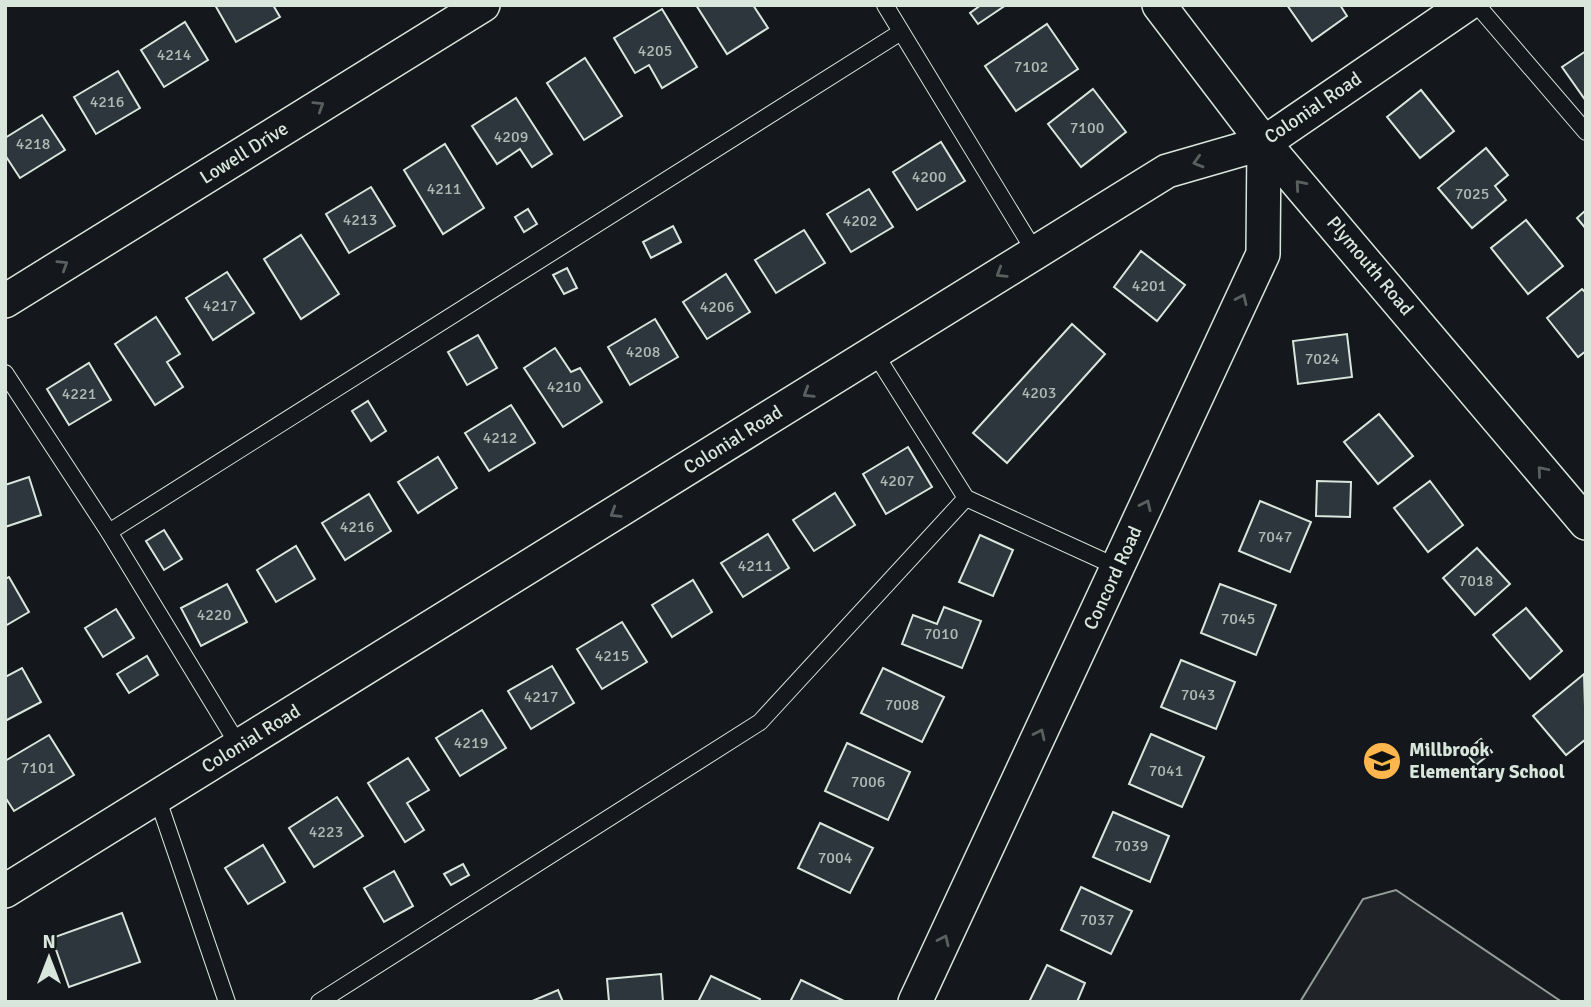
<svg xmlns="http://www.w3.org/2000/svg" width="1591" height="1007" font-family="Signika,sans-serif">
  <rect width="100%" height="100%" fill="#14181c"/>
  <!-- grass -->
  <path fill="#202428" stroke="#939e99" stroke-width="2" d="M1396,890L1562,1002H1300L1363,899Z"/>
  <!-- building -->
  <g fill="#2c363c" stroke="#d8e6dc" stroke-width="2">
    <path d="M215,5H273L280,17L236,42Z"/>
    <path d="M696,5H753L768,28L727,54Z"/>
    <path d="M981,5H1006L978,24L970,13Z"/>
    <path d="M1287,5H1340L1347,16L1312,41Z"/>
    <path d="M662,9L697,67L662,88L649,65L635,73L614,38Z"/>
    <path d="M185,22L208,60L164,87L141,50Z"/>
    <path d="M1047,24L1078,69L1016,111L985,66Z"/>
    <path d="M1586,51V101L1562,67Z"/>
    <path d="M585,58L622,116L584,140L547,83Z"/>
    <path d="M118,71L140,108L96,134L74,97Z"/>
    <path d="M1093,89L1126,132L1081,167L1048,124Z"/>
    <path d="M1421,90L1454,131L1420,158L1387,117Z"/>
    <path d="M516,98L552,154L532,167L520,149L497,164L472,126Z"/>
    <path d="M42,115L65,150L20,178L5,155V138Z"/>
    <path d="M941,142L965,181L917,210L893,172Z"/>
    <path d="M445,144L484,208L443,234L404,170Z"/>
    <path d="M1486,148L1508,175L1495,186L1506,200L1472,228L1438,188Z"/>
    <path d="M371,187L395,226L349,253L326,214Z"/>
    <path d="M869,189L893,227L851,252L827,214Z"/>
    <path d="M528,209L537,224L524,232L515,217Z"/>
    <path d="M1586,210V229L1577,218Z"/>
    <path d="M1526,220L1563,266L1528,294L1491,248Z"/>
    <path d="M673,226L681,242L651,258L643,242Z"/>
    <path d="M804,230L825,263L776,293L755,260Z"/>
    <path d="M301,235L339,294L301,319L264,259Z"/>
    <path d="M1141,251L1185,285L1157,321L1114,287Z"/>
    <path d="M567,268L577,288L564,294L553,275Z"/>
    <path d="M227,272L254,313L213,340L186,298Z"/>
    <path d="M726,274L750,312L707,339L683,302Z"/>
    <path d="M1582,289L1586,293V351L1578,357L1547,318Z"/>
    <path d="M156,317L180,354L167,362L183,387L155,405L115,344Z"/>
    <path d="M655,319L678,357L630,385L608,347Z"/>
    <path d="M1072,324L1105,354L1007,463L973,433Z"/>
    <path d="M1347,334L1352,377L1298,384L1293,341Z"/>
    <path d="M478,335L497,368L467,385L448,352Z"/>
    <path d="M555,348L571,372L580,368L602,402L563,427L524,368Z"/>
    <path d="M89,363L111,400L69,425L47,389Z"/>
    <path d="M368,401L386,431L371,441L352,411Z"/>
    <path d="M511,405L535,443L489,471L465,433Z"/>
    <path d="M1379,414L1413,456L1378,484L1344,442Z"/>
    <path d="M908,447L932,487L886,514L863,474Z"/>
    <path d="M438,457L457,488L418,513L398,482Z"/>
    <path d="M29,477L41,515L5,527V485Z"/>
    <path d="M1317,481L1351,482L1350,517L1316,516Z"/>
    <path d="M1430,481L1463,525L1428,552L1394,508Z"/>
    <path d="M835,493L855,525L814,551L793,520Z"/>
    <path d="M369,494L391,531L345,560L322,523Z"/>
    <path d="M1260,501L1311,522L1290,572L1239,551Z"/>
    <path d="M164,530L182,559L164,570L146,541Z"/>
    <path d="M768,534L789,568L743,597L721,563Z"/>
    <path d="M980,535L1013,550L993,596L959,582Z"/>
    <path d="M296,546L315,579L276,602L257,570Z"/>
    <path d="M1477,548L1510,584L1475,615L1443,578Z"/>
    <path d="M9,577L29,612L5,626V579Z"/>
    <path d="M693,580L712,612L672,637L652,605Z"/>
    <path d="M227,584L247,622L201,646L181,608Z"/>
    <path d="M1220,584L1276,605L1256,655L1201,633Z"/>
    <path d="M944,607L981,621L962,668L902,644L913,615L937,624Z"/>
    <path d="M1526,608L1562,651L1530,679L1493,635Z"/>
    <path d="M116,609L134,638L103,657L85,628Z"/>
    <path d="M622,622L647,662L602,689L577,649Z"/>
    <path d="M147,656L158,675L129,693L117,674Z"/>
    <path d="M1181,660L1235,682L1216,729L1161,707Z"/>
    <path d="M552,666L574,703L531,729L508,691Z"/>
    <path d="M22,668L41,702L5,721V677Z"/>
    <path d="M883,668L944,697L922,742L861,713Z"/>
    <path d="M1584,674L1586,739L1566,755L1533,716Z"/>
    <path d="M482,710L506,748L460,776L436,738Z"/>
    <path d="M1151,734L1204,757L1182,807L1129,784Z"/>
    <path d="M49,735L74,775L14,811L5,797V761Z"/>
    <path d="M1481,739L1492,752L1476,765L1465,752Z"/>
    <path d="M847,743L910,772L888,820L825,791Z"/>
    <path d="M408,758L429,790L407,803L424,830L405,842L368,783Z"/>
    <path d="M337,797L363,836L314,867L289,828Z"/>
    <path d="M1113,812L1169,836L1150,882L1093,857Z"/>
    <path d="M820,823L873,848L850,893L798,868Z"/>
    <path d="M263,845L285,882L248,904L225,868Z"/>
    <path d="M463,864L469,875L451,885L444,874Z"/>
    <path d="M394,871L413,906L384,922L364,888Z"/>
    <path d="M1081,887L1132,911L1111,954L1061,930Z"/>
    <path d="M122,913L140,962L69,987L52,938Z"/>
    <path d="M1047,965L1085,983L1077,1002H1029Z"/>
    <path d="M661,974L663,1002H609L607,979Z"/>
    <path d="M711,976L760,999L759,1002H698Z"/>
    <path d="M801,980L846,1002H790Z"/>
    <path d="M558,990L563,1002H530Z"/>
  </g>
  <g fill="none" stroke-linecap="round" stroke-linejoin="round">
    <defs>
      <g id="lane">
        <path d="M885,5L1035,252"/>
        <path d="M1477,5L1586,132"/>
        <path d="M874,352L966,498L1117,567"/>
        <path d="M5,373L109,532L239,746"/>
        <path d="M109,532L901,32"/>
        <path d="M157,797L227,1002"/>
        <path d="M319,1002L760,722L966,498"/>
      </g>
      <g id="street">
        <path d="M1159,5L1264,143L1586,523"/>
        <path d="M5,301L483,5"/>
        <path d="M5,891L1167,171L1264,143L1466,5"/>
        <path d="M915,1002L1263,254L1264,143"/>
      </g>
    </defs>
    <!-- lane casing -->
    <use href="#lane" stroke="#d8e6dc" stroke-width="18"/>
    <!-- street casing -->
    <use href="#street" stroke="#d8e6dc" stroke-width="36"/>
    <!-- lane -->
    <use href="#lane" stroke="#14181c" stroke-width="16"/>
    <!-- street -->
    <use href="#street" stroke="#14181c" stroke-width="33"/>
  </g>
  <!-- one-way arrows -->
  <defs><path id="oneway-chevron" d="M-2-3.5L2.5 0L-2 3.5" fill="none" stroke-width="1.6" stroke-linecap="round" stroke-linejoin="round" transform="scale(1.75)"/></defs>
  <g stroke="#59605f">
    <use href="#oneway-chevron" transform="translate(319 106) rotate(-32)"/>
    <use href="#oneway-chevron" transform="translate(1198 162) rotate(164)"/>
    <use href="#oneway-chevron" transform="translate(1300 185) rotate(-131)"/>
    <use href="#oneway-chevron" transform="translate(63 265) rotate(-32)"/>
    <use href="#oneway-chevron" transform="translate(1001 273) rotate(148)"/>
    <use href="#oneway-chevron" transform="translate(1242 299) rotate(-65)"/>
    <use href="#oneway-chevron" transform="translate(808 393) rotate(148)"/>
    <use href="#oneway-chevron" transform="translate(1542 471) rotate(-130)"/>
    <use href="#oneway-chevron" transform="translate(1146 505) rotate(-65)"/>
    <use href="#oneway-chevron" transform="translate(615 513) rotate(148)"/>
    <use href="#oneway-chevron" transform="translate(1040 734) rotate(-65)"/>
    <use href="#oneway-chevron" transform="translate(944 940) rotate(-65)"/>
  </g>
  <!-- icons -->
  <defs>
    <symbol id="school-disc" viewBox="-11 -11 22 22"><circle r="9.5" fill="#ffb74d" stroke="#14181c"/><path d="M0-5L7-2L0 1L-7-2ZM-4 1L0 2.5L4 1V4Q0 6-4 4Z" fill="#111"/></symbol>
  </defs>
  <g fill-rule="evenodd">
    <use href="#school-disc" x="1360" y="739" width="44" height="44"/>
  </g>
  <g text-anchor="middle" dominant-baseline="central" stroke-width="5" stroke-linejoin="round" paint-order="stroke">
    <!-- number labels -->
    <g font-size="16" fill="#adbab4">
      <text x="655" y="51">4205</text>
      <text x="174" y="55">4214</text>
      <text x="1031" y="67">7102</text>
      <text x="107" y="102">4216</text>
      <text x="1087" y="128">7100</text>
      <text x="511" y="137">4209</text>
      <text x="33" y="144">4218</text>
      <text x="929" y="177">4200</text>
      <text x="444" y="189">4211</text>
      <text x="1472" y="194">7025</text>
      <text x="360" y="220">4213</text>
      <text x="860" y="221">4202</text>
      <text x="1149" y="286">4201</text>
      <text x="220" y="306">4217</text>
      <text x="717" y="307">4206</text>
      <text x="643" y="352">4208</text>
      <text x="1322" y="359">7024</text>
      <text x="564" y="387">4210</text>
      <text x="1039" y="393">4203</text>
      <text x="79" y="394">4221</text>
      <text x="500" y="438">4212</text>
      <text x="897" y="481">4207</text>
      <text x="357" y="527">4216</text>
      <text x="1275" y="537">7047</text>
      <text x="755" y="566">4211</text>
      <text x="1476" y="581">7018</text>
      <text x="214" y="615">4220</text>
      <text x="1238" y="619">7045</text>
      <text x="941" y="634">7010</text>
      <text x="612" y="656">4215</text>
      <text x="1198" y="695">7043</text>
      <text x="541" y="697">4217</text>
      <text x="902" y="705">7008</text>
      <text x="471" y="743">4219</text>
      <text x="38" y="768">7101</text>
      <text x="1166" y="771">7041</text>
      <text x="868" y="782">7006</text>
      <text x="326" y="832">4223</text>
      <text x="1131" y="846">7039</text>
      <text x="835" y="858">7004</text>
      <text x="1097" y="920">7037</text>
    </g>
    <!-- street labels -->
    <g font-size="19" fill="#d8e6dc" stroke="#14181c">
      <text transform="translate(1313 108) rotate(-34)">Colonial Road</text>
      <text transform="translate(244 153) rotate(-32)">Lowell Drive</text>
      <text transform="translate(1370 266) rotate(50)">Plymouth Road</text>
      <text transform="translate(733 440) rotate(-32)">Colonial Road</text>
      <text transform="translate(1113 578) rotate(-65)">Concord Road</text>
      <text transform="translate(251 739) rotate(-32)">Colonial Road</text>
    </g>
    <!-- poi labels -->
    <g font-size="19" font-weight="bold" fill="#d8e6dc" stroke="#14181c" text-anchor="start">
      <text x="1409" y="750">Millbrook<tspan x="1409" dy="22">Elementary School</tspan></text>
    </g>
  </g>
  <!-- border -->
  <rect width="1591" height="1007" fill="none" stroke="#d8e6dc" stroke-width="14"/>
  <!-- north arrow -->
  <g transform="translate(49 958)" stroke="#14181c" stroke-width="5" paint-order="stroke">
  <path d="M0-5L12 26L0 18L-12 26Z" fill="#d8e6dc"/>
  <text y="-10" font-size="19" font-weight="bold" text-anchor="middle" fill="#d8e6dc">N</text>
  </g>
</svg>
